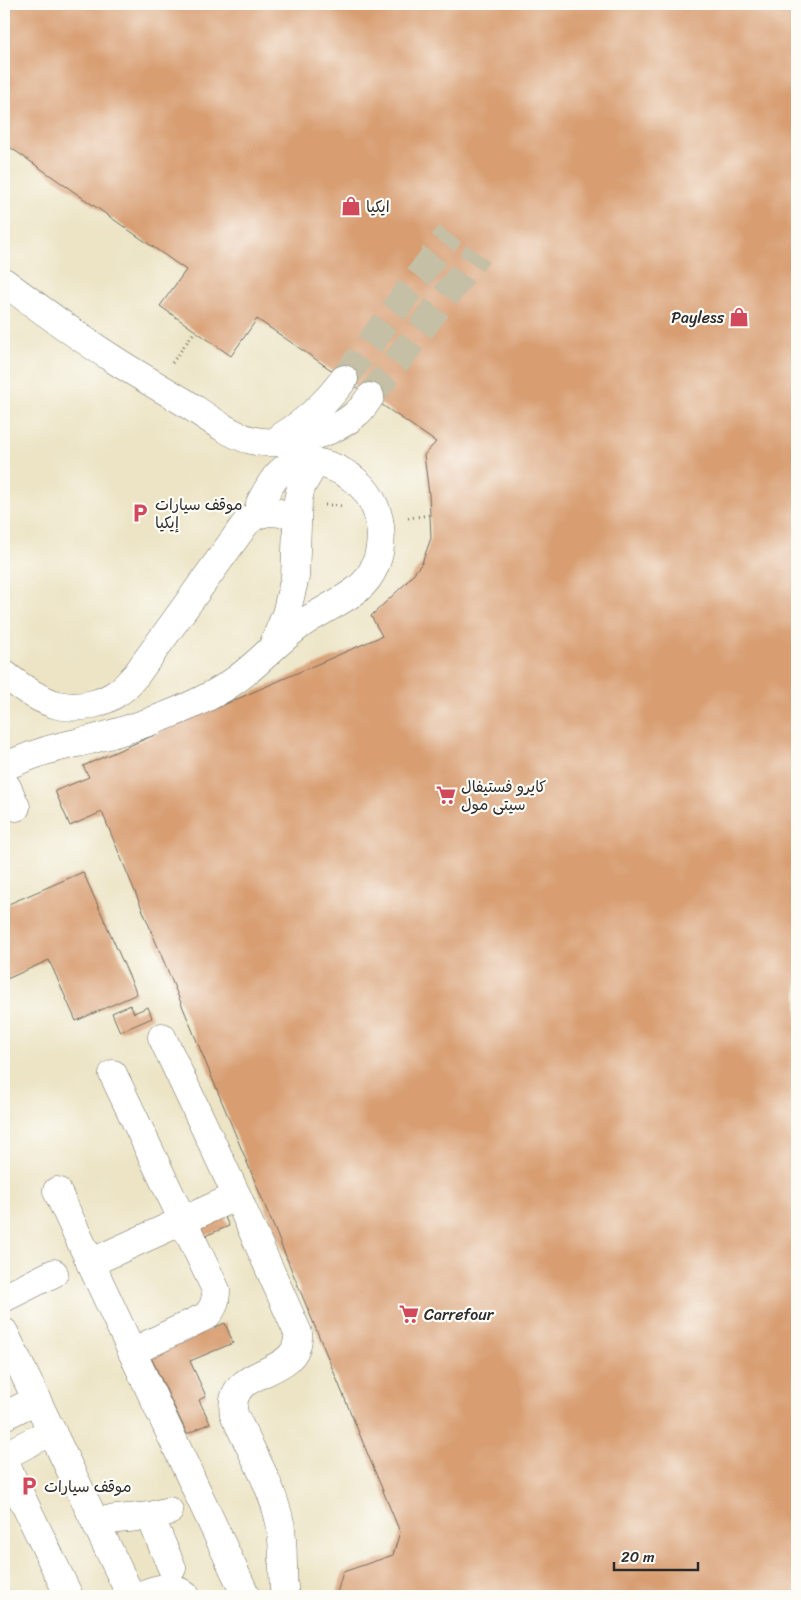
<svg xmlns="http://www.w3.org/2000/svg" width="801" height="1600" font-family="Sriracha,'Playpen Sans Arabic',sans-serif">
  <rect width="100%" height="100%" fill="#fdfcf7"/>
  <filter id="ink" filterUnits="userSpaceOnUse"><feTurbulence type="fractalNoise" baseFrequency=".02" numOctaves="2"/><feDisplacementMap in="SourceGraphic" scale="10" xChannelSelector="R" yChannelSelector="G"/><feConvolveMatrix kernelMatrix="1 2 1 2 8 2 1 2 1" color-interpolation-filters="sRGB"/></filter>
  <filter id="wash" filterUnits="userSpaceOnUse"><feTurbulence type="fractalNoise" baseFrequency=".0096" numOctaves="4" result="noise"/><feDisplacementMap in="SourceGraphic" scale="20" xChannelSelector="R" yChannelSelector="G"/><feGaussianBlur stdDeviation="1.12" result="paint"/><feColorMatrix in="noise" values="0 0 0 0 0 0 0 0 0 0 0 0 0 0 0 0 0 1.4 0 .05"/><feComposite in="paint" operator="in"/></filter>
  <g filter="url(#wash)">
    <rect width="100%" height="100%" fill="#ece4c5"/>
    <g id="blocks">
      <!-- building -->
      <g fill="#d89e72">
        <path d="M4,4H797V1596H330L331,1592L337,1593L343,1572L393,1555L400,1532L102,812L70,826L55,791L89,777L83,766L382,636L371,616L406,583L422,563L431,538L429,494L424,455L436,442L257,319L231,356L160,306L186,270L4,143Z"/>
        <path d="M83,872L137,994L76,1021L49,960L7,979L4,971V906Z"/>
        <path d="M130,1005L134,1013L148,1007L152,1018L120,1032L112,1013Z"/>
        <path d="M223,1213L229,1226L205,1236L199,1224Z"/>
        <path d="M225,1323L233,1343L190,1361L206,1396L199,1400L210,1423L187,1434L148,1351L181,1341Z"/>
      </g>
    </g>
  </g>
  <g filter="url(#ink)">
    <use href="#blocks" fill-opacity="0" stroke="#6f6c61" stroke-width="1"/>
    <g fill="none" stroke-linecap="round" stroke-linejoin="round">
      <!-- minor-tunnel -->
      <g stroke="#c5bfa6" stroke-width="28" stroke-dasharray="28 14" stroke-linecap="butt">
        <path d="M344,379L450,234"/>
        <path d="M370,397L478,253"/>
      </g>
      <defs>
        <g id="minor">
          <path d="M4,282C39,308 75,335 113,359C136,374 161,388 184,402C203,414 230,435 251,440C282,448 334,435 358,412C363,408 366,402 370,397"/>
          <path d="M281,437C307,421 325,404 344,379"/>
          <path d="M273,646L286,614L295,577L298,500L301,487L315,463"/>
          <path d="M4,674C18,685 41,701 58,705C79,710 103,704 120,691C126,687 131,680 136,675L246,523C256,513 267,511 280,513"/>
          <path d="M4,767C15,762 27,757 39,753C55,747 73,744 90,740C136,728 199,707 237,679C259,663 277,642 300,625C318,612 340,603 358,589C389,563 388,508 357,482C341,468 315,457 294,464C276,470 269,487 260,503V508L263,513"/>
          <path d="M7,787L16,807"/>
          <path d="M162,1037L237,1196L298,1333C301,1381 225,1364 234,1414C250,1449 272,1485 280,1523C285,1548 281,1572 285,1596"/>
          <path d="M113,1074L216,1290C216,1301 214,1308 206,1316L132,1352"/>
          <path d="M57,1191L246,1596"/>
          <path d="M90,1263L237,1196"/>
          <path d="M4,1298L54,1273"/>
          <path d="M4,1332L131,1596"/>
          <path d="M4,1416L36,1400"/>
          <path d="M4,1456L52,1431"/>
          <path d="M4,1461L69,1596"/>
          <path d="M150,1516L172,1568"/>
          <path d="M95,1521L150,1516L169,1511"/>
          <path d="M139,1596C155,1589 171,1583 186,1596"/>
        </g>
      </defs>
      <!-- minor casing -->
      <use href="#minor" stroke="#6f6c61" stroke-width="29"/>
      <!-- path -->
      <g stroke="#6f6c61" stroke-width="3" stroke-dasharray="1 4" stroke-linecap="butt">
        <path d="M172,363L195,331"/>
        <path d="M325,505H331L341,506"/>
        <path d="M408,518L430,515"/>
      </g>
      <!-- minor -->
      <use href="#minor" stroke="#fff" stroke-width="28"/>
    </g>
  </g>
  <!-- icons -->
  <defs>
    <symbol id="shop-bare" viewBox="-9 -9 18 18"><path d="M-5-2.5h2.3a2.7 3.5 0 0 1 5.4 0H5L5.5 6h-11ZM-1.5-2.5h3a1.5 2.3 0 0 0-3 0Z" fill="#d1495b" stroke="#fdfcf7" stroke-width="2.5" paint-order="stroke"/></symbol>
    <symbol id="parking-bare" viewBox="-9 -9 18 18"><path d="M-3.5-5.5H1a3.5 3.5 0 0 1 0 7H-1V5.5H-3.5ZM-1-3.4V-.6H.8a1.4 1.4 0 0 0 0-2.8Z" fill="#d1495b" stroke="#fdfcf7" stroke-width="2.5" paint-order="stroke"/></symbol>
    <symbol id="supermarket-bare" viewBox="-9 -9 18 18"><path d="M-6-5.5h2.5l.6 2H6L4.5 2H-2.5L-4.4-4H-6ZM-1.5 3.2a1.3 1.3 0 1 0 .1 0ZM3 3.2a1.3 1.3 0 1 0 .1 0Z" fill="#d1495b" stroke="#fdfcf7" stroke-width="2.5" paint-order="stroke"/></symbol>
  </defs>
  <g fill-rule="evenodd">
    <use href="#shop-bare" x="337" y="192" width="28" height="28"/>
    <use href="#shop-bare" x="725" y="303" width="28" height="28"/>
    <use href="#parking-bare" x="126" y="499" width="28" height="28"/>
    <use href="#supermarket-bare" x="432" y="781" width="28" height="28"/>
    <use href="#supermarket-bare" x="395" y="1300" width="28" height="28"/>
    <use href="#parking-bare" x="15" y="1472" width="28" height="28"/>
  </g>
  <g text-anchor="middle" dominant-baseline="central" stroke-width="4.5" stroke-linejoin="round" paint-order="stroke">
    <!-- poi labels -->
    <g font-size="16" fill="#2b2b2b" stroke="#fdfcf7" text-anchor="start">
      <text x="366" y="206">ايكيا</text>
      <text x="724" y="317" text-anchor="end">Payless</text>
      <text x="155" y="504">موقف سيارات<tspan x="155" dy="18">إيكيا</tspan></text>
      <text x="461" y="786">كايرو فستيفال<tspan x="461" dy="18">سيتى مول</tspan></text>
      <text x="424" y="1314">Carrefour</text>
      <text x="44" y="1486">موقف سيارات</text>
    </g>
  </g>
  <!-- margin -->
  <rect width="801" height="1600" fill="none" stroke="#fdfcf7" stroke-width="20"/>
  <!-- scale -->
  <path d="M614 1562v8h84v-8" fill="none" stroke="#2b2b2b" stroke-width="2.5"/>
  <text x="621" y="1562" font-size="15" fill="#2b2b2b" stroke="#fdfcf7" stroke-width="4" paint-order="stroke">20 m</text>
</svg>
